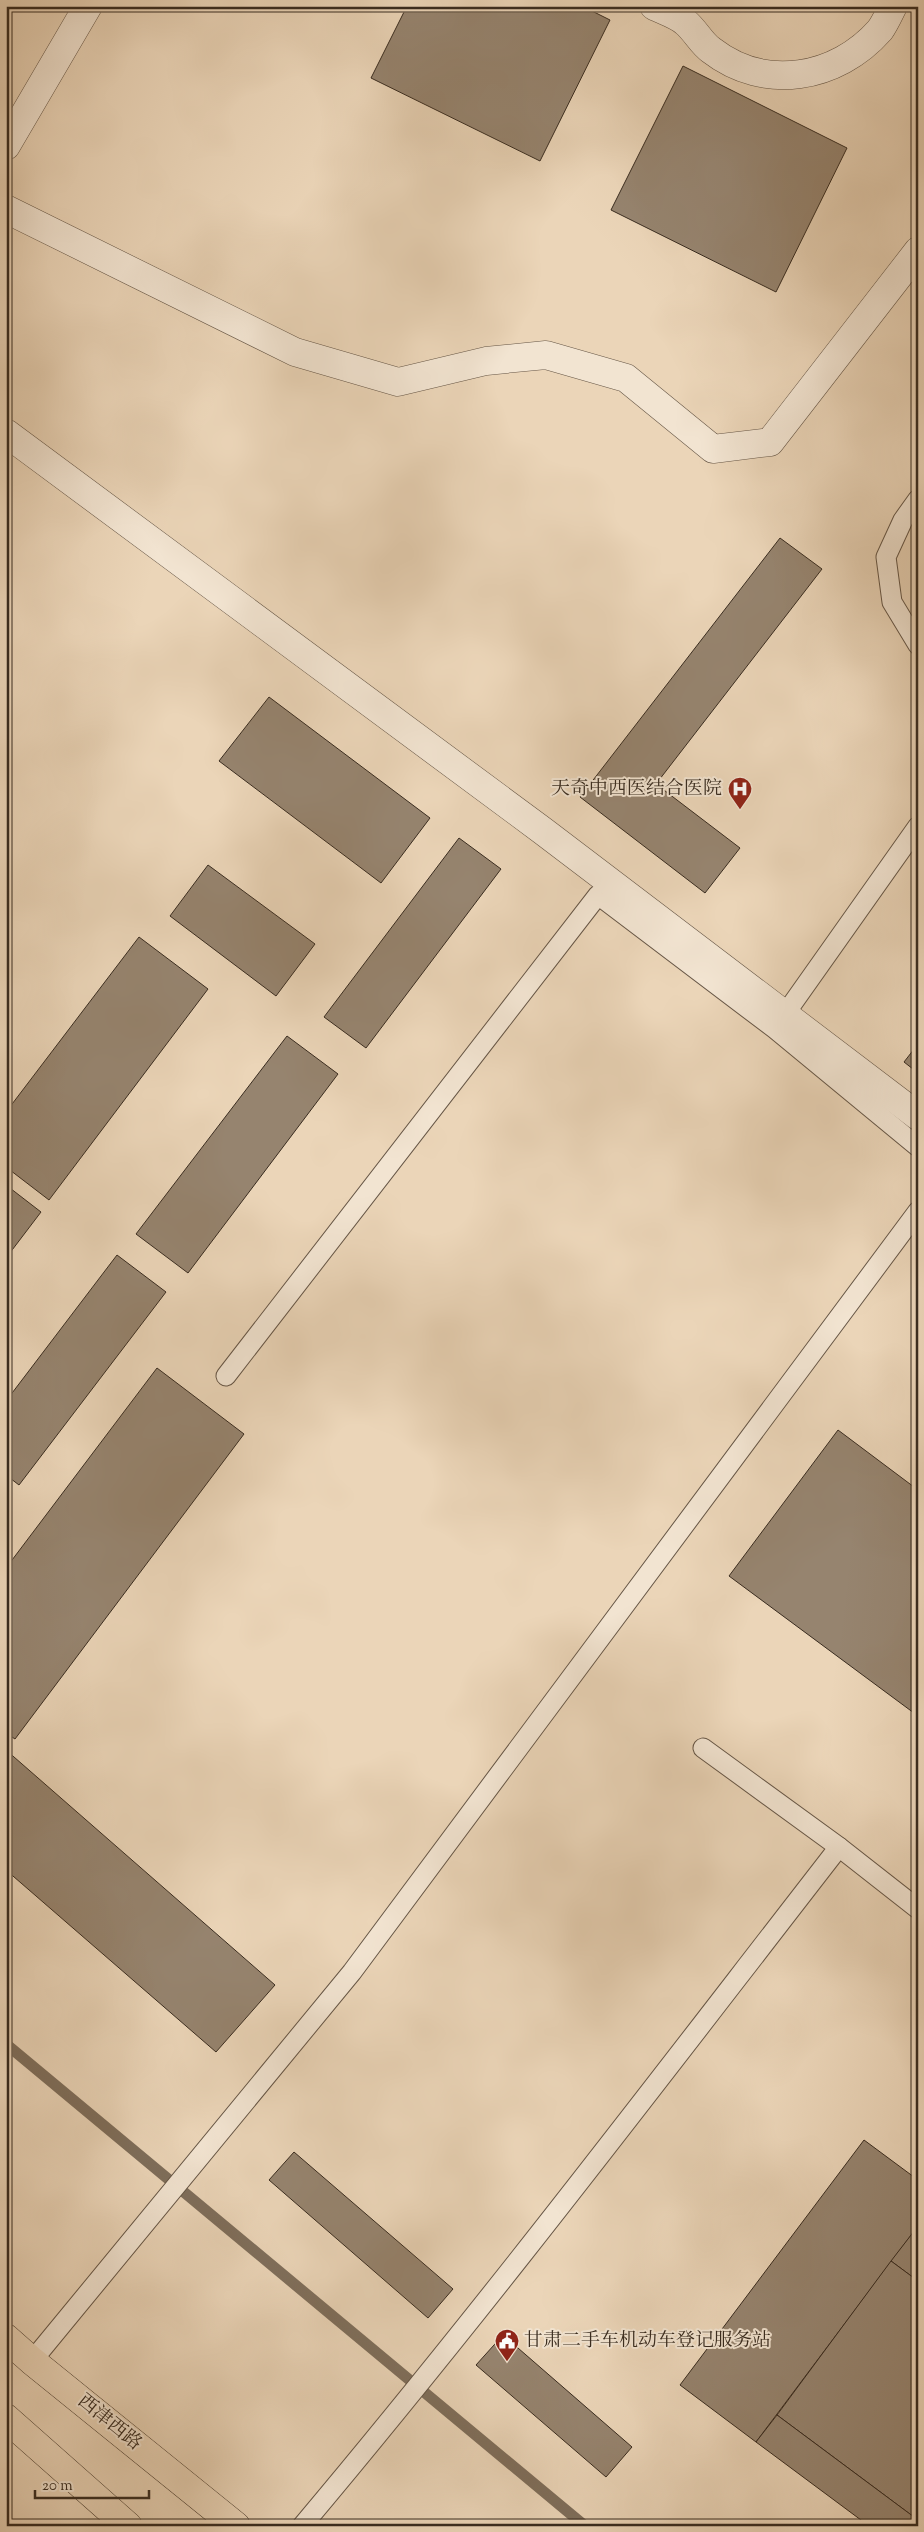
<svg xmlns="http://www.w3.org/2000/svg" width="924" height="2532" font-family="'Sorts Mill Goudy','Noto Serif SC',serif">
  <rect width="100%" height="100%" fill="#ebd5b8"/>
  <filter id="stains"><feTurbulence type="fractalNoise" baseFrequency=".004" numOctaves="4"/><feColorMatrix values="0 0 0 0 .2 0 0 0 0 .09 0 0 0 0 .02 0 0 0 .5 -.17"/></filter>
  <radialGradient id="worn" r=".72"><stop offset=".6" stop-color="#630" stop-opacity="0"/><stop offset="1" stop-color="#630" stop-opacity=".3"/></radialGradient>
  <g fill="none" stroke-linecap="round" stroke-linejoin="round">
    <!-- stream -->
    <path stroke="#7f6f5c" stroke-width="11" d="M6,2044L585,2526"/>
  </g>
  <!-- building -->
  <g fill="#96846f" stroke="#392c20">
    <path d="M407,6H582L610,20L540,161L371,78Z"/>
    <path d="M683,66L847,148L776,292L611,210Z"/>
    <path d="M780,538L822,569L656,784L740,848L705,893L580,797Z"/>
    <path d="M269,697L430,818L381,883L219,761Z"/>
    <path d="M459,838L501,869L366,1048L324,1017Z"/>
    <path d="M208,865L315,944L276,996L170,916Z"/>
    <path d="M139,937L208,989L49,1200L6,1167V1112Z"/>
    <path d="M287,1036L338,1074L188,1273L136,1234Z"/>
    <path d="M918,1044V1073L904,1062Z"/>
    <path d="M6,1185L41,1212L6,1258Z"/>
    <path d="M117,1255L166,1292L19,1485L6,1475V1401Z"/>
    <path d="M157,1368L244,1434L15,1739L6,1733V1568Z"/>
    <path d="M838,1430L918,1490V1716L729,1576Z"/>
    <path d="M6,1750L275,1985L216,2052L6,1870Z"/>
    <path d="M864,2140L918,2180V2226L756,2442L680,2385Z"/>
    <path d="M294,2152L453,2289L428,2318L269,2180Z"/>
    <path d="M918,2226V2281L891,2261Z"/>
    <path d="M891,2261L918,2281V2520L777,2415Z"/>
    <path d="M503,2335L632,2447L606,2477L476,2365Z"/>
    <path d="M777,2415L918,2520V2526H869L756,2442Z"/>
  </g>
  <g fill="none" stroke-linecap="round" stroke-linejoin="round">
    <defs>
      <g id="lane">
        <path d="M918,499L903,520L886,557L892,602L918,645"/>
        <path d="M778,1024L918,826"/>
        <path d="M226,1376L598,895L775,1029L918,1147"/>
        <path d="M703,1748L839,1847L918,1909"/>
        <path d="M32,2361L352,1972L918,1211"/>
        <path d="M302,2526C488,2305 662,2075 839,1847"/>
      </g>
      <g id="street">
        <path d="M654,6C664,11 677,15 685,22C695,30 701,43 711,50C765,92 837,79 880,30C885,23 889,14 893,6"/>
        <path d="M6,146L88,6"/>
        <path d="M6,209L295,352L398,382L486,361L546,355L626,378L713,449L770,442L918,251"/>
        <path d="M6,433L543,831L918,1116"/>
      </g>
      <g id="primary">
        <path d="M6,2338L32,2361L236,2526"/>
        <path d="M6,2418L128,2526"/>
      </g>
    </defs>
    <!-- lane casing -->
    <use href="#lane" stroke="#665646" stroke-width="21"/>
    <!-- street casing -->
    <use href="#street" stroke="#665646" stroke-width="29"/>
    <!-- primary casing -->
    <use href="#primary" stroke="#392c20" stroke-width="29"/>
    <!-- lane -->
    <use href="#lane" stroke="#f2e4d1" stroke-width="19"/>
    <!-- street -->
    <use href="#street" stroke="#f2e4d1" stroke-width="28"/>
    <!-- primary -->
    <use href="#primary" stroke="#ebd5b8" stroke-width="28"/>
  </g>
  <!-- icons -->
  <defs>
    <symbol id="hospital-pin" viewBox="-11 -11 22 30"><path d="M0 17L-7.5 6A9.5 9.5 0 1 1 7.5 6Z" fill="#8f2418" stroke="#f2e4d1"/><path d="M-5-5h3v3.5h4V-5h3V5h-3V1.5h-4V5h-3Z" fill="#fff"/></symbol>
    <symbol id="civic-pin" viewBox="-11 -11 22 30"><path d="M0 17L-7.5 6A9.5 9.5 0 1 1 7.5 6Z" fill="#8f2418" stroke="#f2e4d1"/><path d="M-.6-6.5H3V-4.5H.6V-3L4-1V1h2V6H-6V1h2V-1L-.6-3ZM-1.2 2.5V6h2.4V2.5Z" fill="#fff"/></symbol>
  </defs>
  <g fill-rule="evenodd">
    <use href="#hospital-pin" x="726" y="775" width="28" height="38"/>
    <use href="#civic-pin" x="493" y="2327" width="28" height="38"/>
  </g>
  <g text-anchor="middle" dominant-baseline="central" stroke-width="4" stroke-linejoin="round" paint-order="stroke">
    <!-- poi labels -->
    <g font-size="19" fill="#392c20" stroke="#f2e4d1" text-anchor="end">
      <text x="722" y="789">天奇中西医结合医院</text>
      <text x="524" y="2341" text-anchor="start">甘肃二手车机动车登记服务站</text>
    </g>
    <!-- street labels -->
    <g font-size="19" fill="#392c20" stroke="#f2e4d1">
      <text transform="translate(109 2423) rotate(39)">西津西路</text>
    </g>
  </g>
  <!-- margin -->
  <rect width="924" height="2532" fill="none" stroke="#ebd5b8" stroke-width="25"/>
  <rect x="8" y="8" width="909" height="2517" fill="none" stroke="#392c20" stroke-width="2.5"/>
  <rect x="12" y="12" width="899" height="2507" fill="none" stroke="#392c20"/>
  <!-- scale -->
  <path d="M35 2490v8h114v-8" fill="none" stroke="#392c20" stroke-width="2.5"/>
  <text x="42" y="2490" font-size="15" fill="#392c20" stroke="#f2e4d1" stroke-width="4" paint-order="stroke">20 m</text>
  <rect width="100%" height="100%" filter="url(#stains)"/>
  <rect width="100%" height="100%" fill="url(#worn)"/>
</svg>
